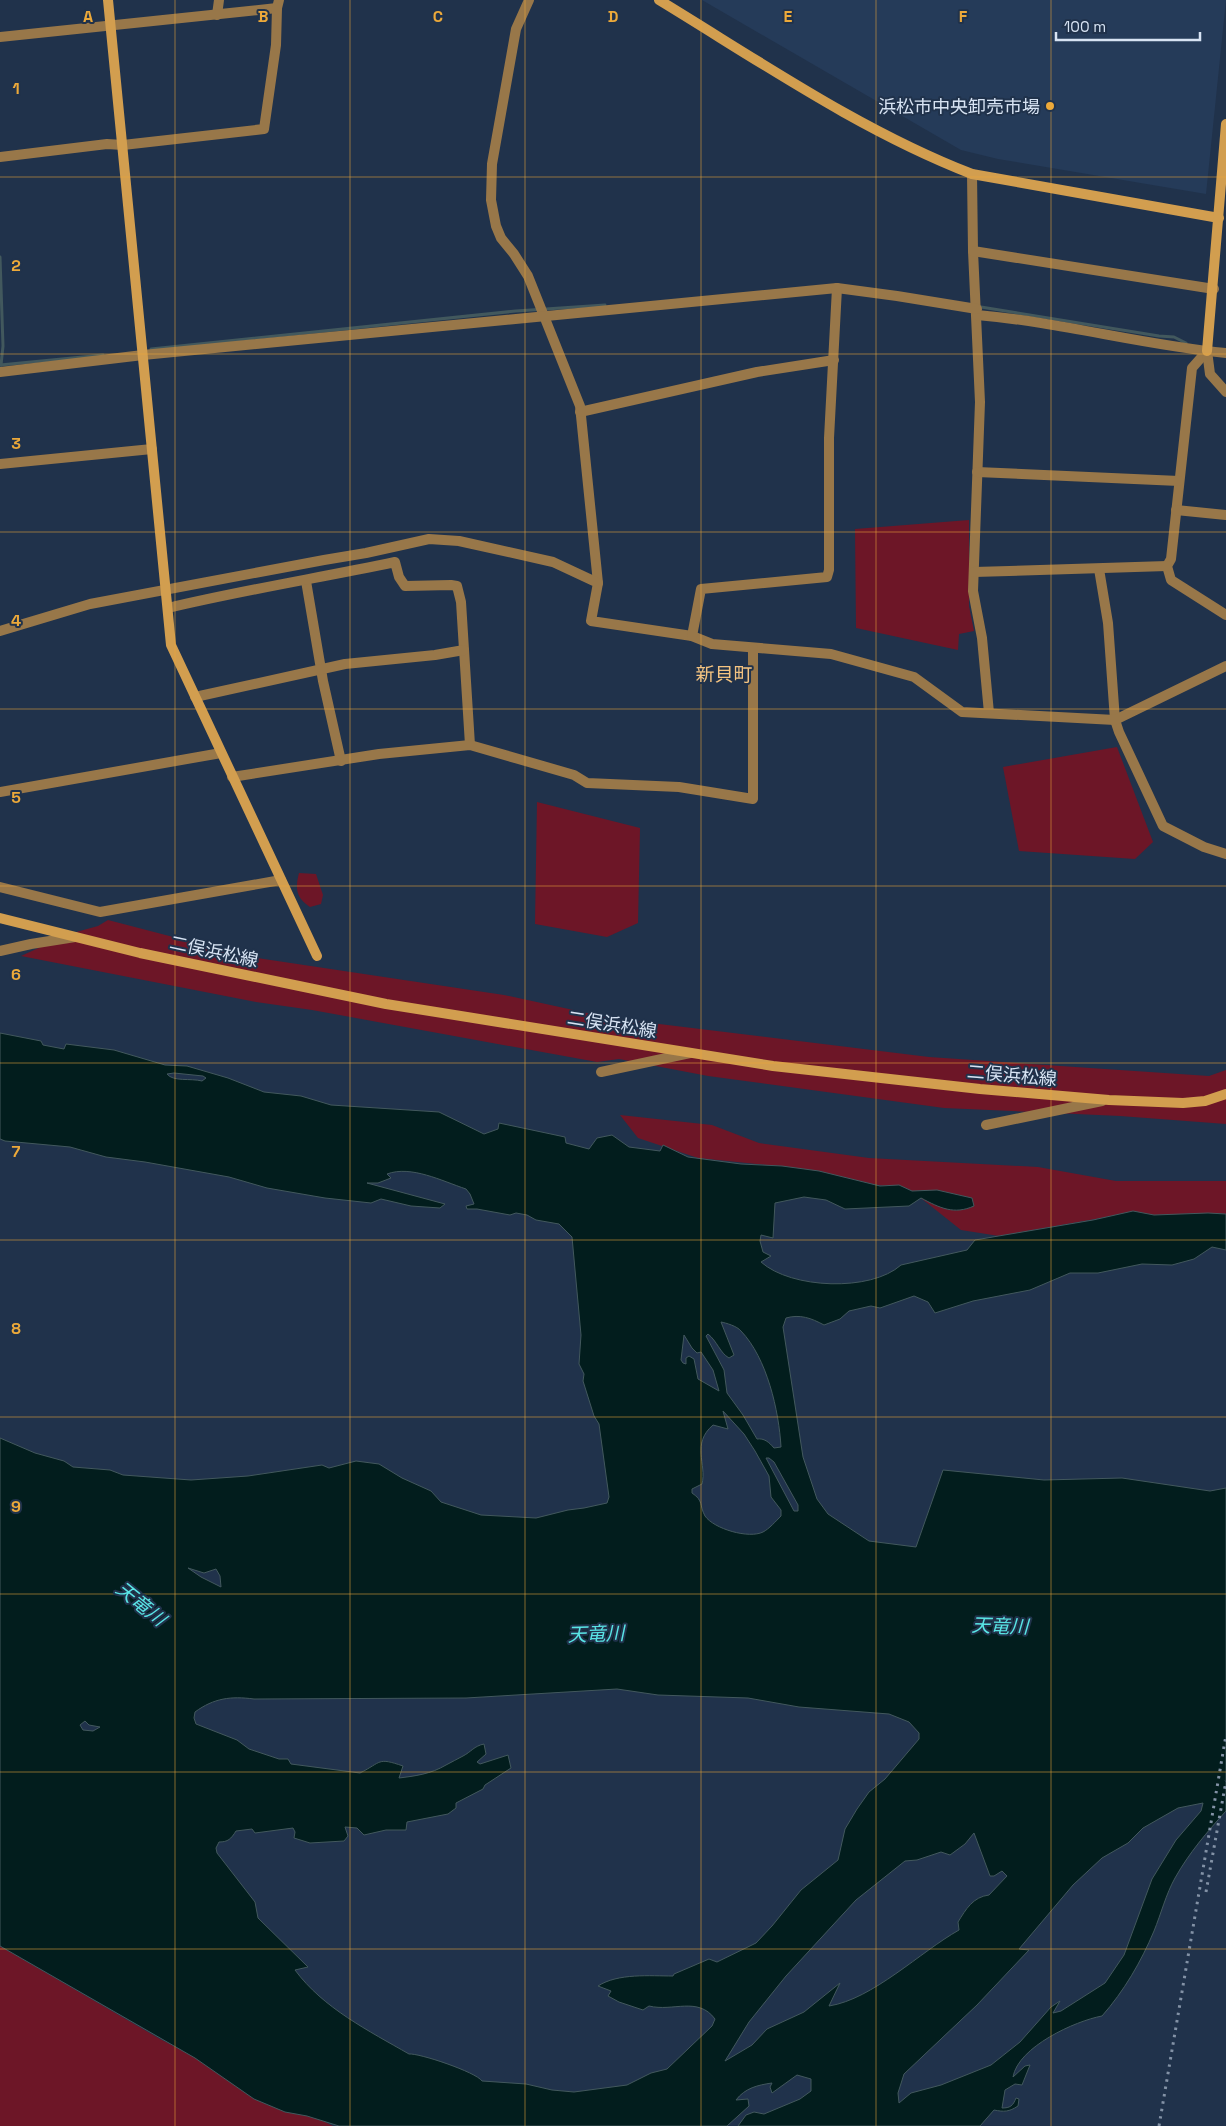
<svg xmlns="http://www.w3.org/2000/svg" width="1226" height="2126" font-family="'Space Grotesk','Noto Sans JP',sans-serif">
  <rect width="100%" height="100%" fill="#20324b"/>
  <!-- built -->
  <path fill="#253b59" d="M702,0H1226L1206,194L998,159L961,150Z"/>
  <!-- green -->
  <g fill="#6d1627">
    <path d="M969,520V606L974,631L959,634L958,650L856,628L855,529Z"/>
    <path d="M1117,747L1153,842L1135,859L1019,851L1003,767Z"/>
    <path d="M537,802L640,828L638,923L607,937L535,924Z"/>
    <path d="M299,873L316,874L323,895L321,904L310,907C296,898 295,888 299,873Z"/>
    <path d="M108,920L250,957L504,995L610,1018L929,1057L1209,1076L1226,1070V1124L1120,1116L944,1108L708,1076L619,1059L597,1062L312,1010L256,1002L21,956L69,934L98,926Z"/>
    <path d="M620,1115L712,1125L759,1143L869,1158L1038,1167L1116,1181H1226V1220L1118,1215L999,1236L961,1230L912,1191L767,1165L698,1158L638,1138Z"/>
    <path d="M0,1946L160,2039L333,2126H0Z"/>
  </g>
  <!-- water -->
  <path fill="#021d1d" stroke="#42585d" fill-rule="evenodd" d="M0,1033L41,1041L43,1045L64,1049L66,1044L114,1050L165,1065L187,1066L228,1078L264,1092L301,1096L331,1105L439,1112L484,1134L498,1129L499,1123L565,1137L566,1143L589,1149L597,1138L612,1135L629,1147L660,1151L663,1145L688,1157L741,1164L782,1166L819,1171L880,1186L899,1185L912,1191L937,1190L972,1198L974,1206C954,1215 940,1208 921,1198L909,1206L845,1209L826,1200L804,1197L775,1203L773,1238L761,1235L760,1241L763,1252L771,1256L761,1262C791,1289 871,1292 901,1265L967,1250L975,1240L1093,1220L1133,1211L1154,1215L1208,1213L1226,1214V1250L1212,1247L1194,1259L1172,1265L1142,1264L1098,1273H1070L1030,1290L973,1301L935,1313L928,1302L914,1296L880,1308L871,1306L849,1311L840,1319L824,1325C811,1318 800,1314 786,1318L783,1327L803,1457L817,1499L828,1514L869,1541L916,1547L943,1470L1044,1480L1122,1478L1210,1491L1226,1488V1811C1207,1832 1189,1853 1175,1878C1166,1894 1161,1914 1154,1931C1141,1962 1124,1991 1102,2016C1075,2021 1018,2047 1013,2077L1025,2066L1030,2065L1022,2085L1015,2084L1005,2090L1002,2108C1010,2108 1013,2106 1016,2098L1019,2099L1018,2106C1009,2112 1004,2112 994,2110L980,2126H738L746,2115L754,2112L764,2114L800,2099L811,2091V2079L797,2075L772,2093L770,2087L772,2083C758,2085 745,2088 736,2100L748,2099L749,2106L727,2126H339L307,2116L285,2112L254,2099L195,2058L0,1946V1438L35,1453L64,1461L73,1467L110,1470L123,1475L191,1480L248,1476L322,1465L329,1468L356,1461L379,1464L402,1478L431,1491L441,1502L481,1515L536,1518L568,1510L584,1508L607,1503L609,1497L599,1424L594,1416L583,1381L584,1374L579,1364L581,1335L572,1237L559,1224L536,1220L527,1215L516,1213L510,1215L477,1209H467L466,1206L474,1204L470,1194L466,1189C442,1181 411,1165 387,1174L391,1178L378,1183H367L445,1204L440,1208L411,1206L381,1199L371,1203L325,1198L267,1188L229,1177L145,1162L106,1157L70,1147L5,1141L0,1139ZM174,1073L203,1076L206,1078L202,1081C191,1078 173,1082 167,1074ZM721,1322C726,1323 737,1326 741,1331C767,1358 779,1411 781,1447L774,1448C769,1442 764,1438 757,1439L743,1415L727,1393L724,1370L706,1336L708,1334C717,1341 720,1353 729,1358L734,1355ZM684,1335L692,1348L697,1353L701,1352L713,1370L719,1391L698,1379L694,1359L689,1356L686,1358V1364L683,1363L681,1360ZM723,1411L744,1434L755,1451L769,1476L771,1497L781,1510V1516C776,1521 769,1529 763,1532C749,1539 714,1529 705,1516C699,1505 704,1501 692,1493V1489L702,1484C707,1464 691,1444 713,1425L728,1429ZM766,1458H769L774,1462L798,1505V1511H794ZM188,1568L204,1573L216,1569L220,1576L221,1587L201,1577ZM617,1689L658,1695L748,1698L799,1707L889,1714L909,1722L919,1733V1739L885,1779L869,1792L857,1809L845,1829L838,1860L801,1890L772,1926L756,1943L717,1962L709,1959L674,1974L673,1976C650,1976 618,1973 598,1986L611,1991L608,1996L619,2002L643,2010L649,2006C673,2012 698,1996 715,2019L712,2026L667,2069L651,2073L627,2085L574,2092L552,2090L526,2084L482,2081C476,2072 419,2053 409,2054C369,2031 323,2008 295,1970L308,1967L258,1918L255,1902L217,1853L216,1848L219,1842C228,1842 231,1839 236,1831L252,1829L255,1833L293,1828L295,1832L294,1838L310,1843L344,1841L348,1836L345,1827L357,1828L364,1835L386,1830H406L407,1822L448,1814L456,1808V1803L483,1789L485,1785L511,1768L508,1755L480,1764L477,1762L486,1754L484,1744C474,1746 471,1752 463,1756C457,1759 452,1762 446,1765C431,1774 415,1776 399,1778L403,1766C377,1757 382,1762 360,1773L291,1764L288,1759H279L249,1749L237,1740L196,1724L194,1718L195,1712C214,1698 231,1696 254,1699L466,1698ZM85,1721L89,1725L100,1727L93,1731L83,1730L80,1725ZM1203,1803L1201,1811L1176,1840L1152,1879L1124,1955L1105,1983L1061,2011L1053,2013L1060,2001L1051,2007L1020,2042L991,2065L941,2085L911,2093L899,2103L898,2093L904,2074L977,2005L1029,1950L1019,1949L1073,1885L1102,1858L1128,1843L1143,1828L1178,1808ZM974,1833L990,1876H994L1002,1871L1007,1876L989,1895C973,1897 966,1909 958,1922L959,1930C920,1952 873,1999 829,2006L840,1983L804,2012L767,2029L752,2045L725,2061L749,2022L786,1976L856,1900L905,1861L917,1860L941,1852L950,1855L965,1844Z"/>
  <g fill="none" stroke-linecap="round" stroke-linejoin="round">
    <!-- stream -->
    <g stroke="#42585d" stroke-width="3">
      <path d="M0,257L3,346L1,365"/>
      <path d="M981,307L1159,336L1174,337L1186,343"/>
      <path d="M151,349L516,311L605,305"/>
      <path d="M0,365L103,355"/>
    </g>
    <!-- street -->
    <g stroke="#987749" stroke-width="10">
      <path d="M529,0L516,29L492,164L491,200L496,226L501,238L514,254L528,276L580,406L598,583"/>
      <path d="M217,15L219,0"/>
      <path d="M0,37L277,8"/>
      <path d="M0,157L107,144L123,145L264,129L276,45L277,8L279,0"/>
      <path d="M972,174L973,251L980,402L973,591L982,638L989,713"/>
      <path d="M973,251L1214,289"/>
      <path d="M977,315C1061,322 1142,345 1226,353"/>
      <path d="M1207,351L1192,368L1171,559L1167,566L1171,580L1226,615"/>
      <path d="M1207,351L1210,374L1226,392"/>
      <path d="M0,372L143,355L837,288L897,296L977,309"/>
      <path d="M580,412L757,372L834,360"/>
      <path d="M0,464L152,449"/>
      <path d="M977,472L1179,481"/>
      <path d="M1176,510L1226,515"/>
      <path d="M1099,569L1108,623L1115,720L1119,732L1163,826L1204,847L1226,854"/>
      <path d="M974,572L1167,566"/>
      <path d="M306,581L323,681L341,761"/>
      <path d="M168,608C243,590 319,578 395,562L399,577L405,586L451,585L457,586L461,602L470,745"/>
      <path d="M0,631L90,604L324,560L366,553L429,539L459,541L553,562L598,583L591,621L692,636L712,644L831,654L914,677L962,712L1115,720L1226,666"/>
      <path d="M692,636L701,589L827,577L829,570V438L837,288"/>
      <path d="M195,697L345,664L435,655L464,650"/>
      <path d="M232,777L379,754L470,745L574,775L587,783L679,787L753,799V648"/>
      <path d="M0,792L221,753"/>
      <path d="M0,887L100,912L281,880"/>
      <path d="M0,951L31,944L75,937"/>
      <path d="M601,1072L690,1053"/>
      <path d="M986,1125L1102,1101"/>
    </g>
    <!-- secondary -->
    <g stroke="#d29e4f" stroke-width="10">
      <path d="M108,0L171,645L317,956"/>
      <path d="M659,0C761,62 861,131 972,174L1219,218"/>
      <path d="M1207,351L1226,124"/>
      <path d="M0,918L140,953L386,1004L773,1066L980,1089L1109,1100L1183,1103L1205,1101L1226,1094"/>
    </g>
    <!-- rail -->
    <g stroke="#8392a6" stroke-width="3" stroke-dasharray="2.5 5" stroke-linecap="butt">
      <path d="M1206,1892L1226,1781"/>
      <path d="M1159,2126L1226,1735"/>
    </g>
  </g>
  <!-- grid -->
  <path fill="none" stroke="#eca93a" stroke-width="1" stroke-opacity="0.55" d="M175,0V2126M350,0V2126M525,0V2126M701,0V2126M876,0V2126M1051,0V2126M0,177H1226M0,354H1226M0,532H1226M0,709H1226M0,886H1226M0,1063H1226M0,1240H1226M0,1417H1226M0,1594H1226M0,1772H1226M0,1949H1226"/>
  <!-- markers -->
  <circle fill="#eca93a" stroke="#20324b" stroke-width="2" cx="1050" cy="106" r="5"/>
  <g text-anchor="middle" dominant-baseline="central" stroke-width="4" stroke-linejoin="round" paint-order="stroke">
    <!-- poi labels -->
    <g font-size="18" fill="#d7e3f3" stroke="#20324b" text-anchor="end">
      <text x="1040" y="106">浜松市中央卸売市場</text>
    </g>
    <!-- street labels -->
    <g font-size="18" fill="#d7e3f3" stroke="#20324b">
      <text transform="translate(214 951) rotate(12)">二俣浜松線</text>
      <text transform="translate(612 1024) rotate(9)">二俣浜松線</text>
      <text transform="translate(1012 1075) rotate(5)">二俣浜松線</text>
    </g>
    <!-- neighbourhood labels -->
    <g font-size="19" fill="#f3c381" stroke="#20324b">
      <text x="724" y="674">新貝町</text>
    </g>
    <!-- water labels -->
    <g font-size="19" font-style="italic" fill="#59e4e5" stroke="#20324b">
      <text transform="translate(141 1604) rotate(39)">天竜川</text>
      <text transform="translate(1000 1626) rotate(2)">天竜川</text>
      <text transform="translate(596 1634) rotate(-2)">天竜川</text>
    </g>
  </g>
  <g font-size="16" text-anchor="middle" font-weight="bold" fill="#eca93a" stroke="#20324b" stroke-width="4" stroke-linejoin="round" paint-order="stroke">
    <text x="88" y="22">A</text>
    <text x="263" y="22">B</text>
    <text x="438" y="22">C</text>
    <text x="613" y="22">D</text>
    <text x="788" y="22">E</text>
    <text x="963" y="22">F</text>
    <text x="16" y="94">1</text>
    <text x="16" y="271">2</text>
    <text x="16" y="449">3</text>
    <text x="16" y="626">4</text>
    <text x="16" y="803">5</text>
    <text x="16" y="980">6</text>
    <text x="16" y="1157">7</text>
    <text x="16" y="1334">8</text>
    <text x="16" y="1512">9</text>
  </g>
  <!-- scale -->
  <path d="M1056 32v8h144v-8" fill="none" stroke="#d7e3f3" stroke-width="2.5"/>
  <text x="1064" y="32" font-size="15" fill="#d7e3f3" stroke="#20324b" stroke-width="4" paint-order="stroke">100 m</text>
</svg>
